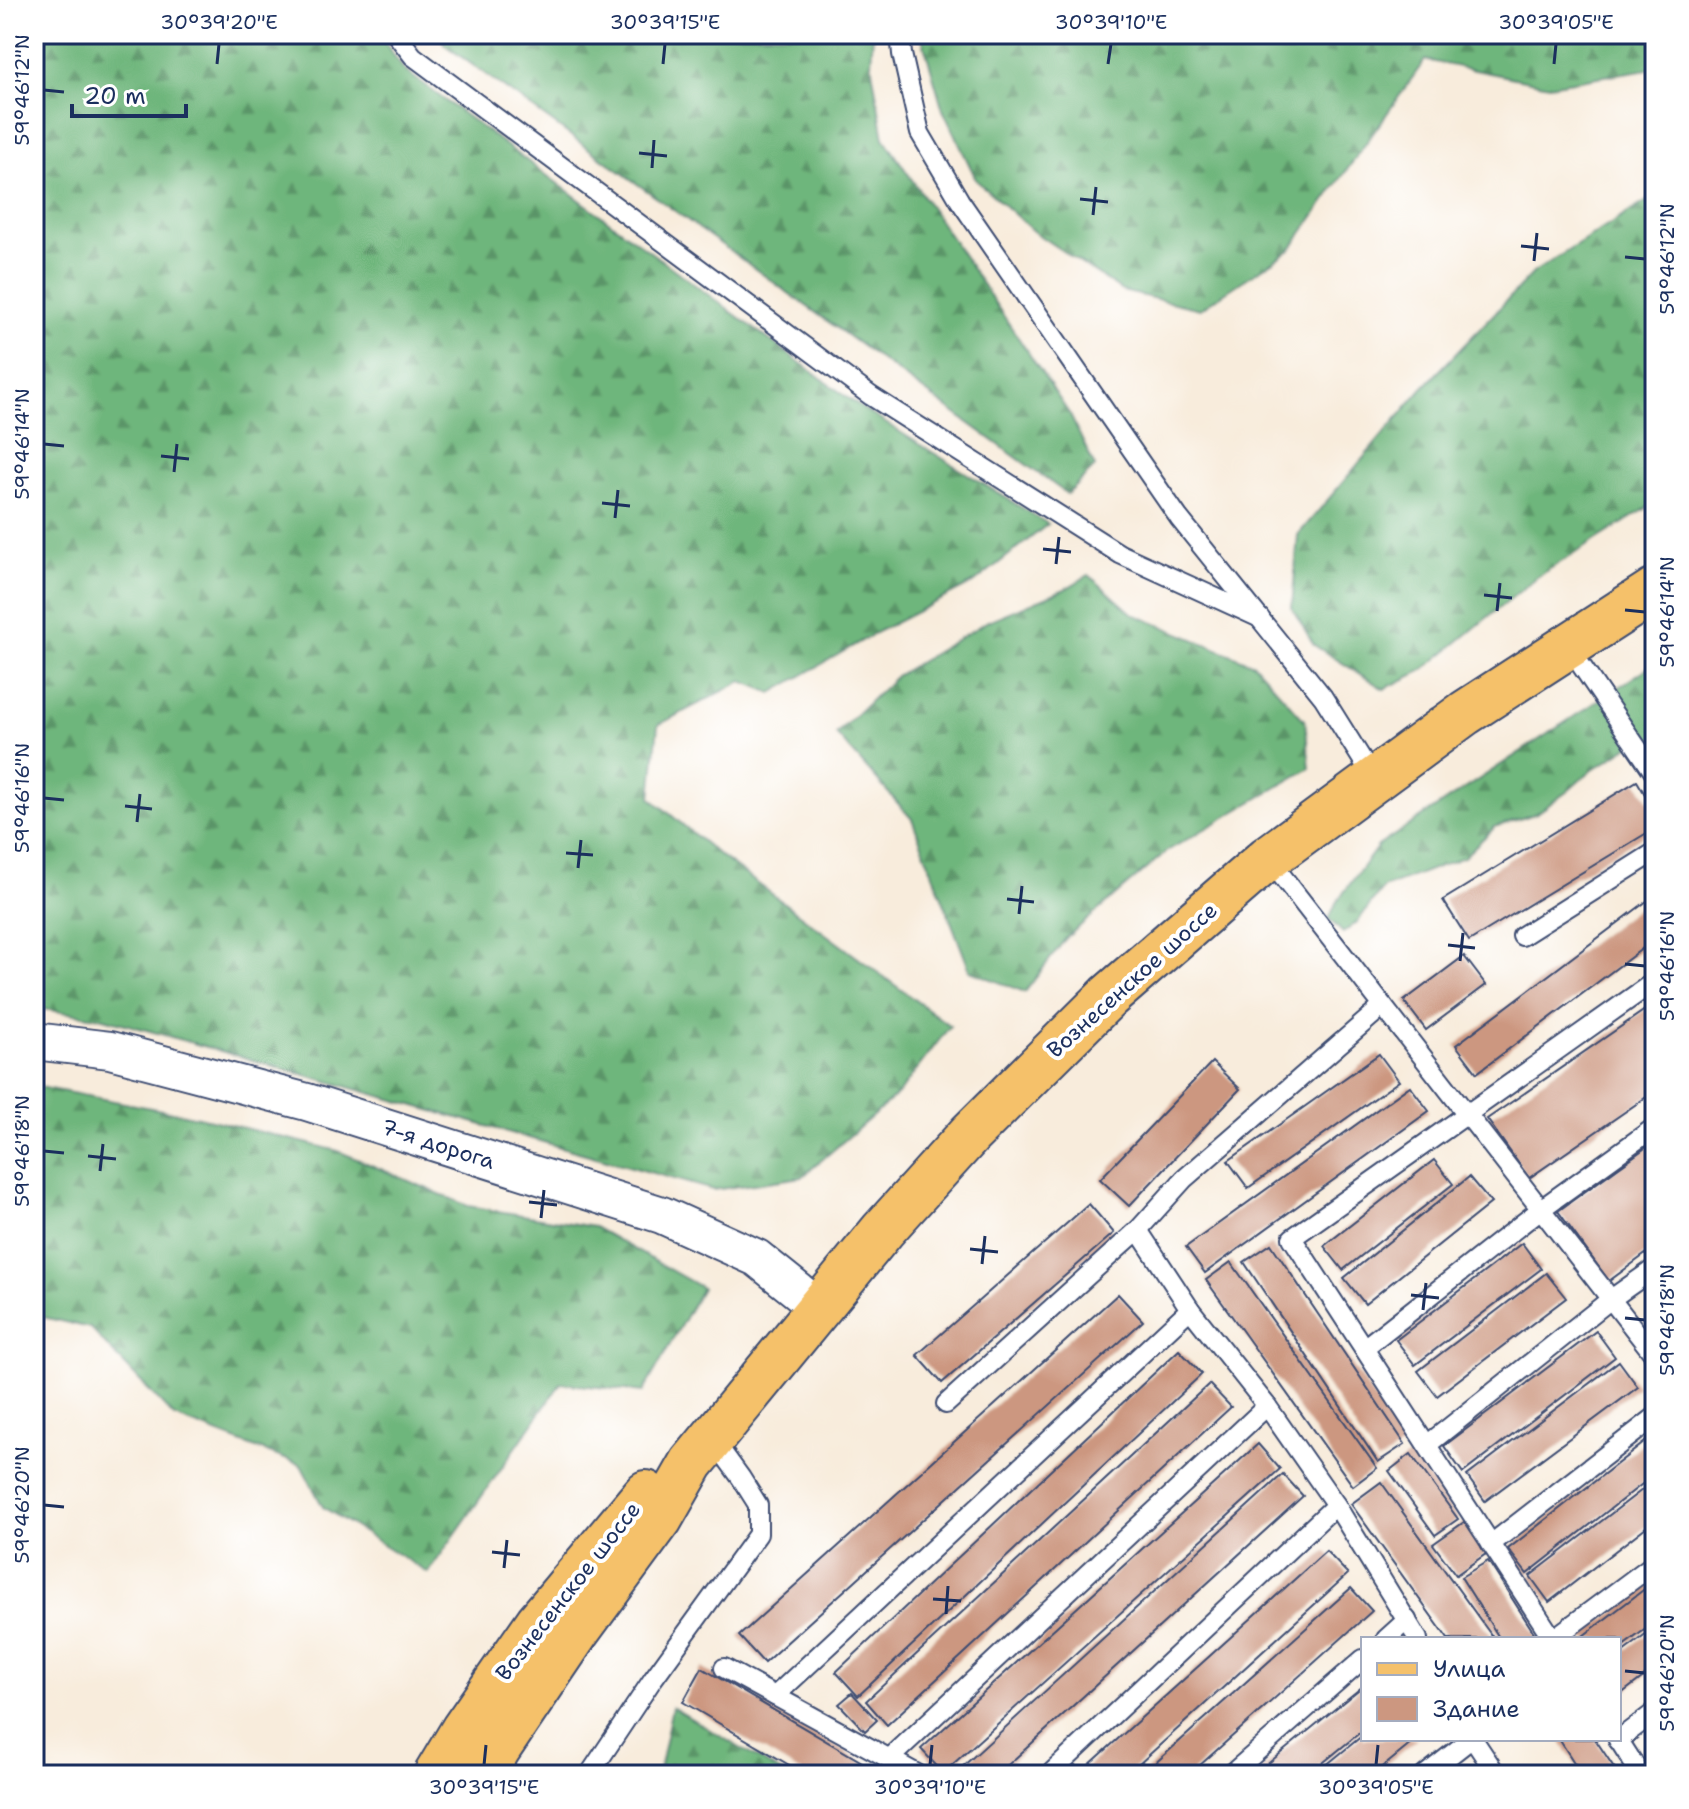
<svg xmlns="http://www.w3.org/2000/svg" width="1689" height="1809" font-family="'Shantell Sans',sans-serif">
  <defs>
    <pattern id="forest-firs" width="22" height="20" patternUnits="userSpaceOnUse" patternTransform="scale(2)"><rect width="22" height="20" fill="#6eb67b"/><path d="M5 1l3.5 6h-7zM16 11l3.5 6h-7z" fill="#5a9468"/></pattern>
  </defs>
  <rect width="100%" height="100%" fill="#fff"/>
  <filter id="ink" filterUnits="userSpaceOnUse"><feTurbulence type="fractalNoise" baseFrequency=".0125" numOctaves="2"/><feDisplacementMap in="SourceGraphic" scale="16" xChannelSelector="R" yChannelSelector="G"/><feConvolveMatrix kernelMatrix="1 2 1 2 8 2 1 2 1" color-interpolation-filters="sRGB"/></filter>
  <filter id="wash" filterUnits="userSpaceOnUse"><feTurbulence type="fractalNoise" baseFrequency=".006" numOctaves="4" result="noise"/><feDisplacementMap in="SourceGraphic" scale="32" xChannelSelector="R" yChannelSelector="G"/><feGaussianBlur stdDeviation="1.8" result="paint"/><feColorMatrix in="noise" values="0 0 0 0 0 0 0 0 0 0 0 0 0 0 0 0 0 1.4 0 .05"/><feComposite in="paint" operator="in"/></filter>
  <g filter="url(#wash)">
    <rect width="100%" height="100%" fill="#f8ecdc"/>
    <!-- forest -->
    <g fill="url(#forest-firs)" stroke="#44726c" stroke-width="2">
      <path d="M34,34H379L404,70L863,409L1048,524L975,582L879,631L772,693L742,681L658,725L651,798L715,852L950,1026L898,1094L802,1177L713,1190L104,1018L34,1008Z"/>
      <path d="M439,34H873L871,63L884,138L1070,415L1095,467L1067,494L445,45Z"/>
      <path d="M921,34H1655V68L1549,85L1425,60L1290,250L1200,309L1122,291L1034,232L977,181L943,110Z"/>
      <path d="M1655,196V503L1537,577L1422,671L1384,689L1314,645L1292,608L1298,535L1422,389L1534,272Z"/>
      <path d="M1089,575L1133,614L1254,664L1305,721L1310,768L1167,851L1066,938L1025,992L970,971L912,819L836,734L896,676L988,621L1065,589Z"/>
      <path d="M1655,663V757L1635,742L1587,774L1568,791L1537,813L1495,827L1464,857L1383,888L1357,922L1343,933L1329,919L1336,903L1378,846Z"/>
      <path d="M34,1086L199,1117L338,1151L468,1206L594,1227L702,1288L643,1392L561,1383L428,1573L323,1507L301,1465L174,1417L90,1328L34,1315Z"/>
      <path d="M672,1707L785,1775H658Z"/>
    </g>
    <g id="blocks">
      <!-- building -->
      <g fill="#cc9780">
        <path d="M1637,781L1655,811V828L1469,941L1443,900Z"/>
        <path d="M1655,895V939L1477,1073L1456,1045Z"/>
        <path d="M1464,956L1486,985L1426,1030L1404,1001Z"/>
        <path d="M1655,1003V1091L1529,1178L1487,1119Z"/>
        <path d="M1379,1054L1399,1081L1248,1188L1228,1161Z"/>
        <path d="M1212,1062L1240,1089L1129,1206L1100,1179Z"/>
        <path d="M1410,1086L1429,1111L1205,1273L1186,1247Z"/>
        <path d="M1655,1141V1247L1609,1281L1558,1211Z"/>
        <path d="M1434,1160L1453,1184L1343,1270L1324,1246Z"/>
        <path d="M1469,1177L1491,1203L1365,1304L1344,1278Z"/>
        <path d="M1089,1204L1114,1233L942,1383L917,1355Z"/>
        <path d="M1522,1243L1541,1269L1415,1365L1396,1340Z"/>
        <path d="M1271,1244L1405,1444L1378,1462L1244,1262Z"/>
        <path d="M1231,1262L1377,1468L1353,1486L1206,1280Z"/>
        <path d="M1546,1273L1566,1298L1437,1396L1418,1371Z"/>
        <path d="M1118,1294L1143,1321L764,1663L739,1636Z"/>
        <path d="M1596,1331L1615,1357L1463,1473L1444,1446Z"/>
        <path d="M1179,1350L1202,1374L858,1696L836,1672Z"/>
        <path d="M1619,1361L1638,1387L1485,1501L1467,1476Z"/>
        <path d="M1209,1384L1231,1407L887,1725L866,1701Z"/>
        <path d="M1649,1439L1655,1447V1474L1527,1574L1508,1549Z"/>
        <path d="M1258,1444L1280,1469L943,1773L921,1749Z"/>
        <path d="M1411,1454L1458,1519L1435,1535L1389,1471Z"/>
        <path d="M1283,1474L1303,1496L997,1775H967L961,1768Z"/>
        <path d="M1655,1480V1520L1549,1602L1530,1576Z"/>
        <path d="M1381,1482L1494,1639H1448L1351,1504Z"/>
        <path d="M1467,1520L1490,1551L1456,1575L1433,1544Z"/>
        <path d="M1326,1551L1348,1574L1127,1775H1078Z"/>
        <path d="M1488,1561L1538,1639H1500L1461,1577Z"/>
        <path d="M1655,1581V1622L1619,1649V1639H1579Z"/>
        <path d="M1351,1588L1372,1611L1189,1775H1142Z"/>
        <path d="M1655,1628V1668L1621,1694L1619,1691V1655Z"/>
        <path d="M702,1668L884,1775H806L683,1702Z"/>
        <path d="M1363,1686V1730L1308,1775H1254Z"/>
        <path d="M852,1693L877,1720L865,1731L839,1704Z"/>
        <path d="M1363,1735V1739H1417L1373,1775H1314Z"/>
        <path d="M1559,1739H1595L1619,1775H1582Z"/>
      </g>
    </g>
  </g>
  <g filter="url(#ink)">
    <use href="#blocks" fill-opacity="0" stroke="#3c4b71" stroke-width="2"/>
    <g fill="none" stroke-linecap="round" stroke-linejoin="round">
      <defs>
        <g id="service">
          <path d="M396,34L413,56L871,396L1120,554L1260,618"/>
          <path d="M900,34L902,54L920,133L960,201L1179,518L1323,697L1375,780"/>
          <path d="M1568,646L1655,774"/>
          <path d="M1268,858L1655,1356"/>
          <path d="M1522,936L1655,852"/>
          <path d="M1138,1230L1190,1309L1267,1406L1336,1505L1418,1639"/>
          <path d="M1364,1348L1541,1209L1655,1127"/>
          <path d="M946,1404L1138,1230L1184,1179L1383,1006"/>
          <path d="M1427,1445L1611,1299L1655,1268"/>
          <path d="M1491,1544L1655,1417"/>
          <path d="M1386,1639L1407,1620"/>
          <path d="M1553,1639L1292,1238L1655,981"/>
          <path d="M1553,1639L1655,1563"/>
          <path d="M724,1668L919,1775"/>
          <path d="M775,1696L1190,1309"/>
          <path d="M1473,1739L1497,1775"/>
          <path d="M1618,1739L1641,1775"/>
          <path d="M1618,1740L1655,1712"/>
          <path d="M889,1759L1267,1406"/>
          <path d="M589,1775L653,1679L758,1534V1505L741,1478L712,1438"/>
          <path d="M1049,1775L1336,1505"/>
          <path d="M1230,1775L1363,1659"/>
          <path d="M1425,1775L1471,1739"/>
        </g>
        <path id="minor" d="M34,1041L110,1050L307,1102L662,1215L757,1258L818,1307"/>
        <g id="primary">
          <path d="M436,1775L463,1730L538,1622L646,1493"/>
          <path d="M483,1775L498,1749L577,1632L660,1519L692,1463L883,1230L970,1134L1109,996L1268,858L1465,713L1655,590"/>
        </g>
      </defs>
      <!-- service casing -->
      <use href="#service" stroke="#3c4b71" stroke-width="22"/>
      <!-- minor casing -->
      <use href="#minor" stroke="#3c4b71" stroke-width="40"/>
      <!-- primary casing -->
      <use href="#primary" stroke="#3c4b71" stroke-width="48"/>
      <!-- service -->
      <use href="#service" stroke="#fff" stroke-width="18"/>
      <!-- minor -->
      <use href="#minor" stroke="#fff" stroke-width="36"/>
      <!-- primary -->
      <use href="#primary" stroke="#f5c16b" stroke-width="44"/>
    </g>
  </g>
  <!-- ticks -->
  <path fill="none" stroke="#1b2f5e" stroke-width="3" d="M217,64L219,44M663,64L665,44M1108,64L1111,44M1554,64L1556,44M44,90L64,92M639,153L667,156M652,168L654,140M1080,199L1108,202M1093,215L1096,187M1521,246L1549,249M1625,257L1645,259M1534,261L1537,233M44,444L64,446M161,456L189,459M174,472L177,444M602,503L630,506M615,518L618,490M1043,549L1071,552M1056,564L1059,537M1484,595L1512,598M1625,610L1645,612M1497,611L1500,583M44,798L64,800M125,806L152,809M137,822L140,794M566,853L593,855M578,868L581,840M1007,899L1034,902M1019,914L1022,886M1448,945L1475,948M1460,961L1463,933M1625,964L1645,966M44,1151L64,1153M88,1156L116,1159M100,1171L103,1144M529,1202L557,1205M541,1218L544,1190M970,1249L998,1252M982,1264L985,1236M1411,1295L1439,1298M1423,1310L1426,1283M1625,1318L1645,1320M44,1505L64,1507M492,1552L520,1555M504,1568L507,1540M933,1599L961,1601M946,1614L948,1586M1625,1671L1645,1673M484,1765L486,1745M930,1765L932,1745M1376,1765L1378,1745"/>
  <g text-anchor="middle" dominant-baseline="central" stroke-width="8" stroke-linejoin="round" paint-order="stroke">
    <!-- street labels -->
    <g font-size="22" fill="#1b2f5e" stroke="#fff">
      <text transform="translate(1132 980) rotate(-42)">Вознесенское шоссе</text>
      <text transform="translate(438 1144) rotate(18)">7-я дорога</text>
      <text transform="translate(568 1591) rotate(-52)">Вознесенское шоссе</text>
    </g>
  </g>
  <!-- margin -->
  <rect width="1689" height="1809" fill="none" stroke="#fff" stroke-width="88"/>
  <!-- legend -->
  <rect x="1361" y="1637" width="260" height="104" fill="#ffffff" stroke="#a4acbf" stroke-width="2"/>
  <rect x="1377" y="1663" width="40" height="12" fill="#f5c16b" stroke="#a4acbf" stroke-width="2"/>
  <text x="1433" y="1677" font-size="24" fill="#1b2f5e">Улица</text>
  <rect x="1377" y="1697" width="40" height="24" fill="#cc9780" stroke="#a4acbf" stroke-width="2"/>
  <text x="1433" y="1717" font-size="24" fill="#1b2f5e">Здание</text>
  <!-- scale -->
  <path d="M72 104v12h114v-12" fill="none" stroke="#1b2f5e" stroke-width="4"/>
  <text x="84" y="104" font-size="24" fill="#1b2f5e" stroke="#ffffff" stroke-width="6" paint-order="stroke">20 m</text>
  <rect x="44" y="44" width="1601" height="1721" fill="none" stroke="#1b2f5e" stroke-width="3"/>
  <g font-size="20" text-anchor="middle" fill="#1b2f5e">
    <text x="219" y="29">30°39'20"E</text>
    <text x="665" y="29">30°39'15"E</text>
    <text x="1111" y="29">30°39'10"E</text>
    <text x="1556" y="29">30°39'05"E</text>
    <text transform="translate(22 90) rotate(-90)" y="7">59°46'12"N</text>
    <text transform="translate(1667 259) rotate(-90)" y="7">59°46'12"N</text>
    <text transform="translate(22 444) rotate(-90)" y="7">59°46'14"N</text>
    <text transform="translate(1667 612) rotate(-90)" y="7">59°46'14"N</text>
    <text transform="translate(22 798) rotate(-90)" y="7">59°46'16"N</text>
    <text transform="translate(1667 966) rotate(-90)" y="7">59°46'16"N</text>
    <text transform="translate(22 1151) rotate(-90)" y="7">59°46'18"N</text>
    <text transform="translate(1667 1320) rotate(-90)" y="7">59°46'18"N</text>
    <text transform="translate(22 1505) rotate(-90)" y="7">59°46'20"N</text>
    <text transform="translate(1667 1673) rotate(-90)" y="7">59°46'20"N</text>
    <text x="484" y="1794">30°39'15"E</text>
    <text x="930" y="1794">30°39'10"E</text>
    <text x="1376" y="1794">30°39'05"E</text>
  </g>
</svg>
